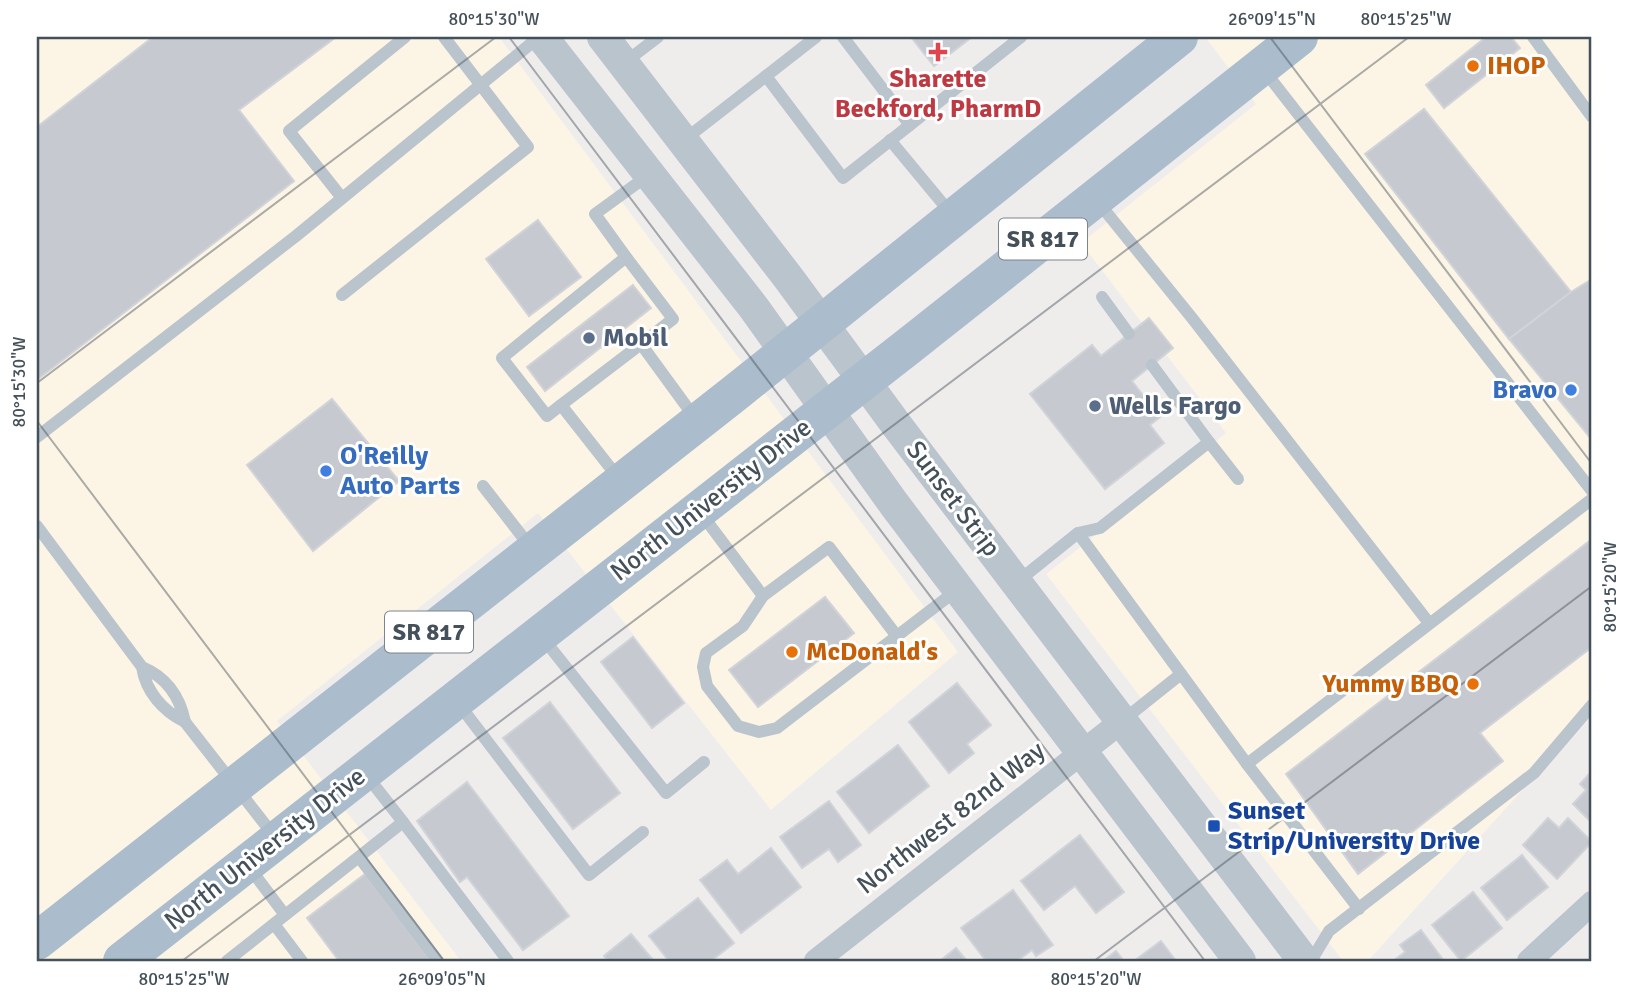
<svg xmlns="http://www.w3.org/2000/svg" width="1629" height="998" font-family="Signika,sans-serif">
  <rect width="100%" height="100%" fill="#efecec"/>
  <!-- commercial -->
  <g fill="#fcf4e4">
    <path d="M37,37H499L958,652L771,810L538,513L277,721L461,961H37Z"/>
    <path d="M1205,37H1592V713L1368,961H1343L1046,574L1226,433L1081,243L1256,104Z"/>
  </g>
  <!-- building -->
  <g fill="#c6c9cf" stroke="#d0d3d8" stroke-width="2">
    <path d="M153,37H336L239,110L294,181L37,380V127Z"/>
    <path d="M911,37H972L934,66Z"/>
    <path d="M1486,37H1511L1520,48L1444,108L1426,85Z"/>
    <path d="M1424,109L1571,292L1509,339L1365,154Z"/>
    <path d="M538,220L581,277L529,316L486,259Z"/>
    <path d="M1592,279V440L1509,339L1571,292Z"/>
    <path d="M633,285L651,308L545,391L527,367Z"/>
    <path d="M1149,318L1173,348L1132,381L1160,417L1150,425L1164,443L1105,489L1030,394L1092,345L1101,356Z"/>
    <path d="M332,399L399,481L313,551L247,465Z"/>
    <path d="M1592,539V647L1480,733L1503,761L1358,874L1286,774Z"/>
    <path d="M825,597L854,633L758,707L729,670Z"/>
    <path d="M633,637L684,703L652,728L601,662Z"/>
    <path d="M957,683L991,725L967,744L974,753L949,773L909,722Z"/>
    <path d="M550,702L620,793L573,829L503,738Z"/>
    <path d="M898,745L929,786L869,833L837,792Z"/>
    <path d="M1592,771V823L1573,804L1586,790L1580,784Z"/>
    <path d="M467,782L569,916L523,950L467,877L460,882L417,821Z"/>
    <path d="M829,801L861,845L838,862L829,849L802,868L780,837Z"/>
    <path d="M1548,818L1559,828L1568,818L1592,842L1557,879L1523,845Z"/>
    <path d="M1080,835L1124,892L1096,913L1075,886L1044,910L1021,881Z"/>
    <path d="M771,848L801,887L741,933L700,880L727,860L738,874Z"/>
    <path d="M1522,855L1548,887L1507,920L1481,888Z"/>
    <path d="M365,874L431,961H339L307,918Z"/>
    <path d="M1013,890L1053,945L1036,956L1032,950L1017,961H986L961,928Z"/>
    <path d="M1473,892L1502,928L1461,961L1432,925Z"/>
    <path d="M698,898L734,943L711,961H669L649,936Z"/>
    <path d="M1421,930L1444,961H1393L1405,952L1400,945Z"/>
    <path d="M631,934L654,961H608L604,956Z"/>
    <path d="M1161,941L1176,961H1134Z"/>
    <path d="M956,948L967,961H940Z"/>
    <path d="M1116,951L1124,961H1103Z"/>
  </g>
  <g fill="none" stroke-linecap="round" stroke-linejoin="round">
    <!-- service -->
    <g stroke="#bac4cc" stroke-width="12">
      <path d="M816,37L766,76L843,178L1021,37"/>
      <path d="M843,37L910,125"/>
      <path d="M1533,37L1592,117"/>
      <path d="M624,63L658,37"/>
      <path d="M1263,69L1592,491"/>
      <path d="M684,140L766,76"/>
      <path d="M890,140L953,216"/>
      <path d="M342,198L289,131L405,37"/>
      <path d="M1098,202L1192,318L1429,623"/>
      <path d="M626,257L673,319L641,344"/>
      <path d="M342,295L528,147L444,37"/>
      <path d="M1102,297L1129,334"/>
      <path d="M561,405L641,344L695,418"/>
      <path d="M37,437L296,236L539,37"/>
      <path d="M1209,442L1238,479"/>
      <path d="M620,480L561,405L547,416L502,358L626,257L595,214L650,174"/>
      <path d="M483,486L532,549"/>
      <path d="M700,512L763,596"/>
      <path d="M37,526L142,667C146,692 163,711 185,722C180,697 166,677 142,667"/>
      <path d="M1078,533L1100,528L1209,442L1152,365"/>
      <path d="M1017,582L1078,533L1247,764L1592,499"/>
      <path d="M896,635L829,547L763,596L743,626L706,653L703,667L707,686L738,726L759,732L777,728L957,590"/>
      <path d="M542,637L666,793L704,762"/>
      <path d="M458,703L589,875L643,832"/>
      <path d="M1122,721L1181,674"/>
      <path d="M185,722L275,837"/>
      <path d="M1247,764L1359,909"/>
      <path d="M403,822L508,961"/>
      <path d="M359,857L438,961"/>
      <path d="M249,867L285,915"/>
      <path d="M274,924L302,961"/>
      <path d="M227,961L403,822L367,776"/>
      <path d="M1311,961L1329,931L1534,773L1592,705"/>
    </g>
    <!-- minor -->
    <g stroke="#bac4cc" stroke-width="24">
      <path d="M816,961L1122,721"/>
      <path d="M1529,961L1592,903"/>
    </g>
    <!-- tertiary -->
    <g stroke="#bac4cc" stroke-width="32">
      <path d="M542,37L754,308L894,504L1240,961"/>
      <path d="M603,37L790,280L895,423L1304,961"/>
    </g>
    <!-- primary -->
    <g stroke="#abbdcc" stroke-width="38">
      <path d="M37,941L735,393L1179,37"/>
      <path d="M122,961L910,345L1299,37"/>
    </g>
  </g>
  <!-- ticks -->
  <path fill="none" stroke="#44505a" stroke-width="2" stroke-opacity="0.45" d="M509,37L1205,961M1270,37L1592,464M37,383L496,37M37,421L444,961M182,961L1409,37M1094,961L1592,586"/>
  <!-- markers -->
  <path fill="#e0444e" stroke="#fff" stroke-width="2.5" d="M934.5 41.5h7v7h7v7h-7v7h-7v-7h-7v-7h7z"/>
  <g fill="#e8710a" stroke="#fff" stroke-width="2.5">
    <circle cx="1473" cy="66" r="7"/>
    <circle cx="792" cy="652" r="7"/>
    <circle cx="1473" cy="684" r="7"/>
  </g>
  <g fill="#5c6f8a" stroke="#fff" stroke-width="2.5">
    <circle cx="589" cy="338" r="7"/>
    <circle cx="1095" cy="406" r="7"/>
  </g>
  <g fill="#3f7fe0" stroke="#fff" stroke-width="2.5">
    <circle cx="1571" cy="390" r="7"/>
    <circle cx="326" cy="471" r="7"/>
  </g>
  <rect fill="#1a4fb4" stroke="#fff" stroke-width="2.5" x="1207" y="819" width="14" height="14" rx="3.5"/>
  <g text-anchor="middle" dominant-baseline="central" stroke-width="6" stroke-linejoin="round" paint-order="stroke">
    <!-- shield labels -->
    <g fill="#fff" stroke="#7c848c" stroke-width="2">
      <rect x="999" y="218.5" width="88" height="41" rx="5"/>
      <rect x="385" y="611.5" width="88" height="41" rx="5"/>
    </g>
    <g font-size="24" font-weight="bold" fill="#44505a">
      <text x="1043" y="239">SR 817</text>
      <text x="429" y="632">SR 817</text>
    </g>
    <!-- food labels -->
    <g font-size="26" font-weight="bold" fill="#c56008" stroke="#fff" text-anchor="start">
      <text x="1487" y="66">IHOP</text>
      <text x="806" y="652">McDonald's</text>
      <text x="1459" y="684" text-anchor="end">Yummy BBQ</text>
    </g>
    <!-- health labels -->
    <g font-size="26" font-weight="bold" fill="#be3a42" stroke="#fff">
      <text x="938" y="79">Sharette<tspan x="938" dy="30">Beckford, PharmD</tspan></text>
    </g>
    <!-- service labels -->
    <g font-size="26" font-weight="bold" fill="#4e5e75" stroke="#fff" text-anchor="start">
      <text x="603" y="338">Mobil</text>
      <text x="1109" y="406">Wells Fargo</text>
    </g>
    <!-- shop labels -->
    <g font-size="26" font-weight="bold" fill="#366cbe" stroke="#fff" text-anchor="end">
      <text x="1557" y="390">Bravo</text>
      <text x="340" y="456" text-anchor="start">O'Reilly<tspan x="340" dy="30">Auto Parts</tspan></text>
    </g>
    <!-- street labels -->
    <g font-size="26" fill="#44505a" stroke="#fff">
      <text transform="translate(953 499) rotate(53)">Sunset Strip</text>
      <text transform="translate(711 500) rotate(-38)">North University Drive</text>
      <text transform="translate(951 818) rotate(-38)">Northwest 82nd Way</text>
      <text transform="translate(265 849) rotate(-38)">North University Drive</text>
    </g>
    <!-- transit labels -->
    <g font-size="26" font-weight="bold" fill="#164399" stroke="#fff" text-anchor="start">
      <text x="1228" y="811">Sunset<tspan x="1228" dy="30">Strip/University Drive</tspan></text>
    </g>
  </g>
  <!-- border -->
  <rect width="1629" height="998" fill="none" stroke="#ffffff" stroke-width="77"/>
  <rect x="38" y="38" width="1552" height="922" fill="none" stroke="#44505a" stroke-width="2.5"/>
  <g font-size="18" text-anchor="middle" fill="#44505a">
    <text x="494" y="25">80°15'30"W</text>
    <text x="1272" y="25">26°09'15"N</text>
    <text x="1406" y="25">80°15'25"W</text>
    <text transform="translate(19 382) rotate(-90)" y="6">80°15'30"W</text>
    <text transform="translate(1610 587) rotate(-90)" y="6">80°15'20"W</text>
    <text x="184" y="985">80°15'25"W</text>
    <text x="442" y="985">26°09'05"N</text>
    <text x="1096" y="985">80°15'20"W</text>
  </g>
</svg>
